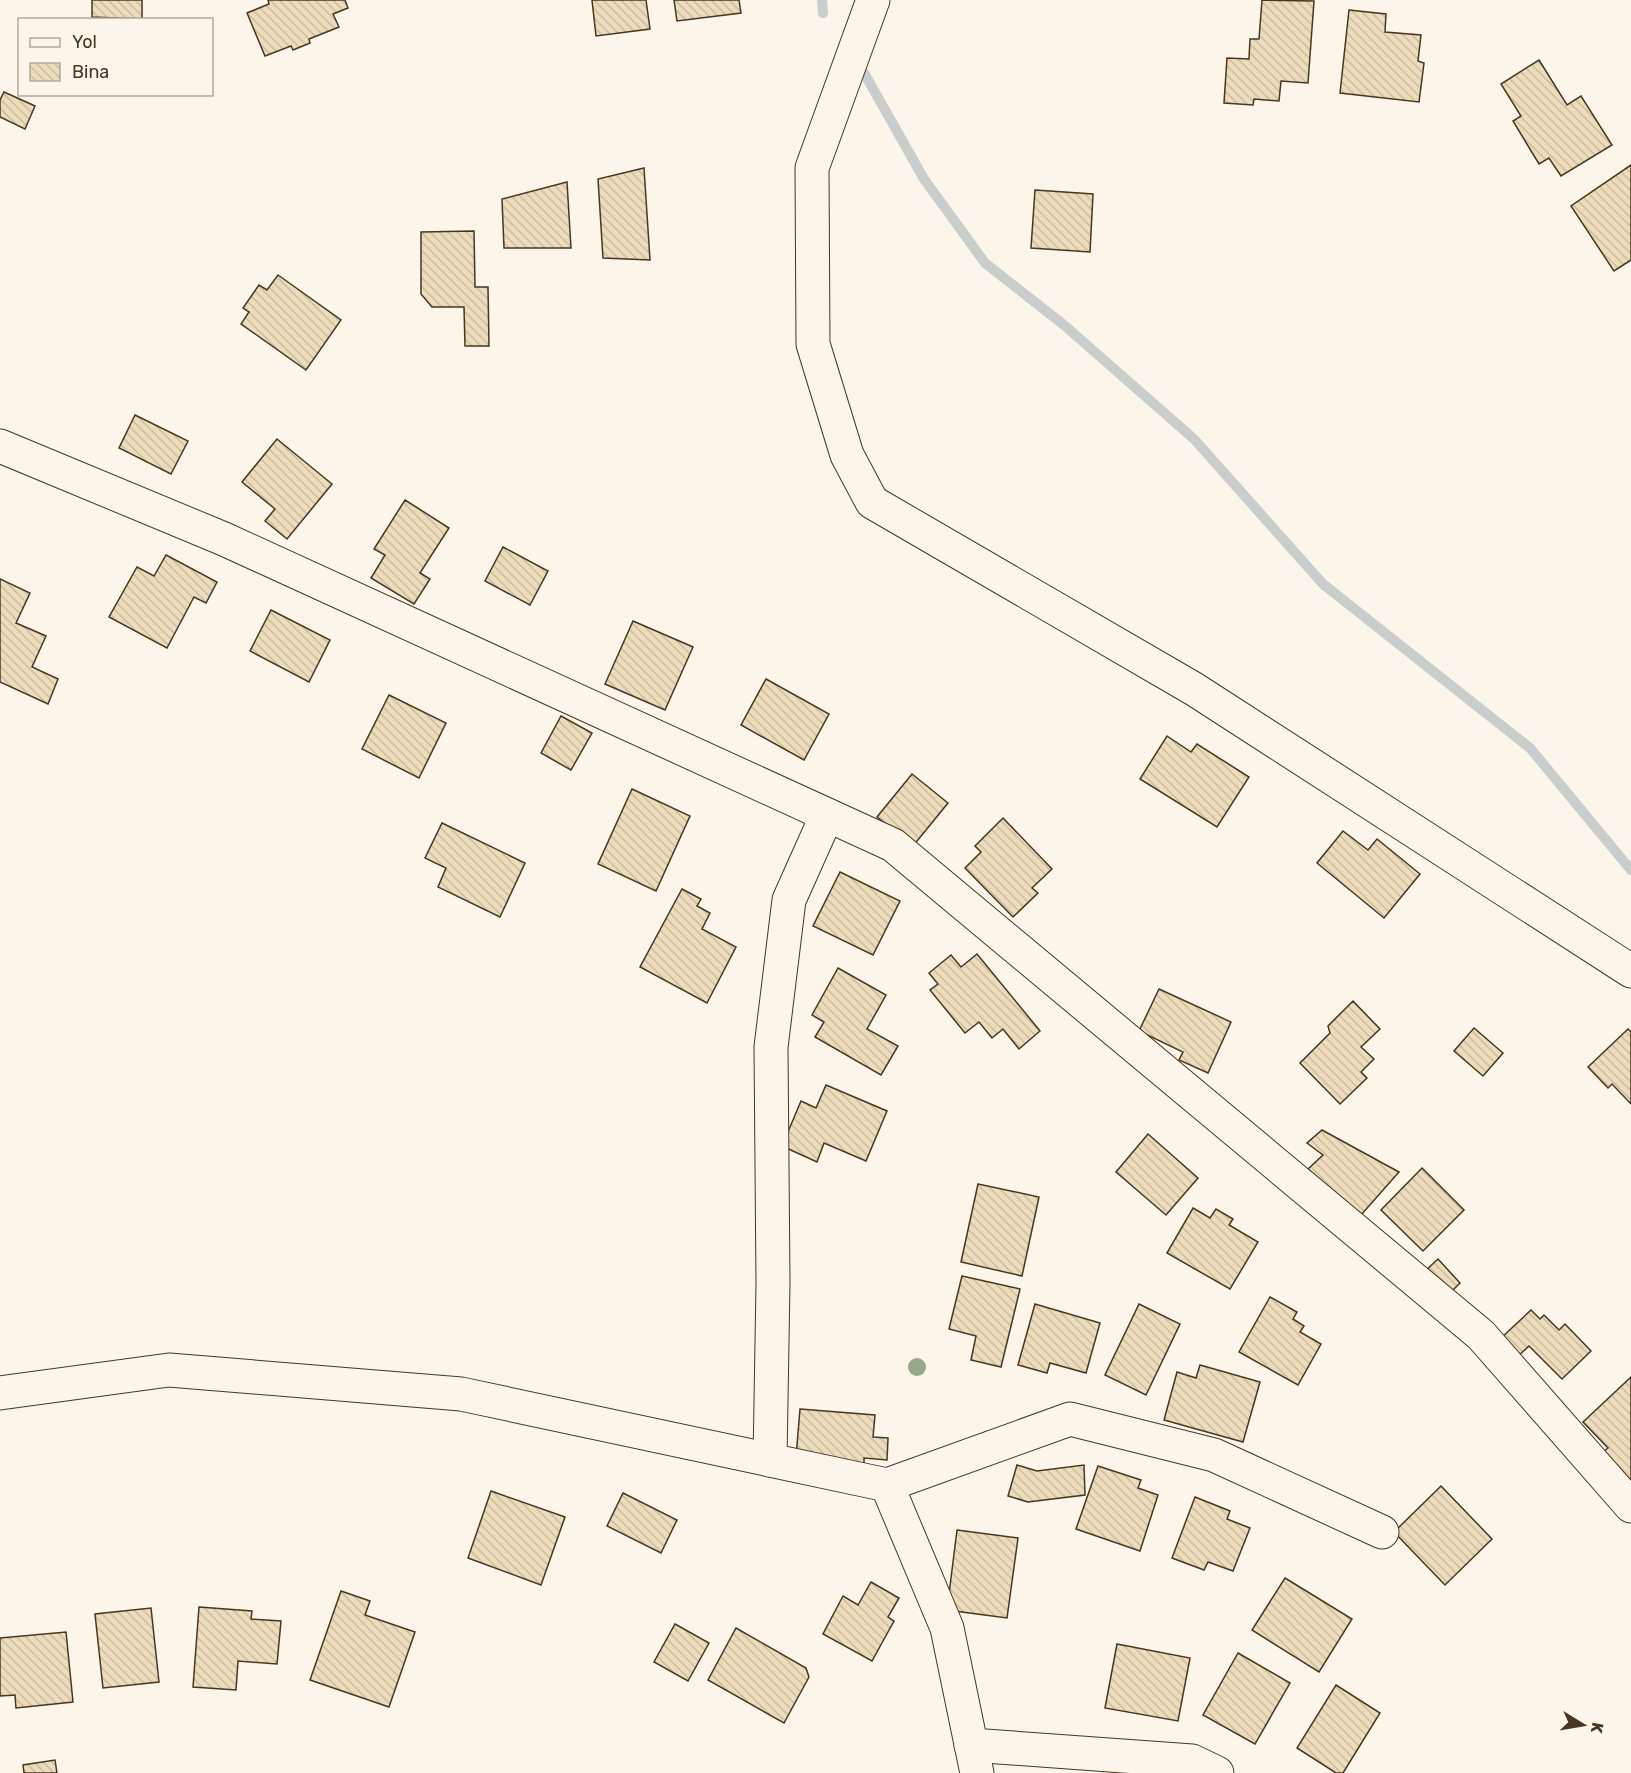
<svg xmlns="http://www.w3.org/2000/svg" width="1631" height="1773" font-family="Rubik,sans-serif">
  <defs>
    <pattern id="building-back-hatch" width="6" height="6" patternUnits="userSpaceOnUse" patternTransform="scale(1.5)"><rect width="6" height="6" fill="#ecdcbc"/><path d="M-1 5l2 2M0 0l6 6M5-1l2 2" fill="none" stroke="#ccbda1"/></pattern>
  </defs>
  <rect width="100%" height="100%" fill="#fbf6e9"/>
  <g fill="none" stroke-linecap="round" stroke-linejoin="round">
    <!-- stream -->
    <g stroke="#c9cecd" stroke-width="10">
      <path d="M822,0L823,13"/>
      <path d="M863,71L924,179L985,263L1064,325L1194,439L1323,584L1530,748L1631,870"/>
    </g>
  </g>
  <!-- building -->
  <g fill="url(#building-back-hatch)" stroke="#4a3520" stroke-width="1.5">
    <path d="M92,0H142V19L92,17Z"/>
    <path d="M268,0H345L348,8L333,14L339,27L309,39L310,43L293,50L291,46L265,56L247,13L269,4Z"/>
    <path d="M592,0H646L650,29L596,36Z"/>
    <path d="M674,0H739L741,13L677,21Z"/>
    <path d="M1262,0L1314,1L1308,83L1281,81L1279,101L1254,99L1253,105L1224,103L1227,58L1249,59L1250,39H1259Z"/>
    <path d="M1349,10L1386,14L1385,32L1421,35L1418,61L1424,63L1419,102L1340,93Z"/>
    <path d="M1539,60L1567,105L1581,96L1612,145L1561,176L1549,158L1539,164L1513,121L1521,116L1501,84Z"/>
    <path d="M4,92L35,106L25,129L0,117V100Z"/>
    <path d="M1631,165V260L1614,271L1571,206Z"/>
    <path d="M644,168L650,260L603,258L598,179Z"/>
    <path d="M567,182L571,248H504L502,199Z"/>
    <path d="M1035,190L1093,194L1090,252L1031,248Z"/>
    <path d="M474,231L475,287H488L489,346H465L464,307H432L421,294V232Z"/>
    <path d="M278,275L341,320L306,370L241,324L249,312L243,308L259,285L267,290Z"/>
    <path d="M135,415L188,441L171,474L119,448Z"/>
    <path d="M277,439L332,484L287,539L265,521L275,509L242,482Z"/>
    <path d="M405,500L449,528L420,573L430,579L414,604L371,578L385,555L374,549Z"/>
    <path d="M503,547L548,571L530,605L485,581Z"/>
    <path d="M166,555L217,582L206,603L194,597L167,648L109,617L137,567L154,576Z"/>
    <path d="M0,579L30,593L16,623L46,636L32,667L58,679L48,704L0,682Z"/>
    <path d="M271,610L330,640L309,682L250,651Z"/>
    <path d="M633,621L693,647L665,710L605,684Z"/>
    <path d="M766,679L829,714L804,760L741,725Z"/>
    <path d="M389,695L446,723L419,778L362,749Z"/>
    <path d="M561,716L592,733L571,770L541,753Z"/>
    <path d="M1167,736L1191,752L1197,744L1249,777L1217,827L1140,779Z"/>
    <path d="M912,774L948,803L913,846L877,817Z"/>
    <path d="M632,789L690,816L656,891L598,864Z"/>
    <path d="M1003,818L1052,869L1032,888L1038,893L1013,917L965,868L981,852L975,846Z"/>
    <path d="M442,823L525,863L500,917L438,887L446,868L425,858Z"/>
    <path d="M1343,831L1368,850L1377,839L1420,874L1384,918L1317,863Z"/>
    <path d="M840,872L900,901L873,955L813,926Z"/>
    <path d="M682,889L701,899L697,906L710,913L702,929L736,947L707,1003L640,967Z"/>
    <path d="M977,954L1040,1031L1019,1049L1003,1029L992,1038L979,1022L965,1033L930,990L938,984L929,973L951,955L961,967Z"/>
    <path d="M838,968L886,995L867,1029L898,1046L881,1075L815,1037L824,1022L812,1015Z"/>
    <path d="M1159,989L1231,1022L1208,1073L1179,1060L1183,1052L1139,1031Z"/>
    <path d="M1353,1001L1380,1029L1361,1047L1374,1059L1361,1072L1367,1078L1340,1104L1300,1063L1330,1033L1328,1026Z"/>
    <path d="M1474,1028L1503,1053L1483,1076L1454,1051Z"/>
    <path d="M1628,1029L1631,1032V1104L1612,1084L1608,1088L1588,1067Z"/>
    <path d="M826,1085L887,1111L866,1161L824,1143L817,1162L782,1146L801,1101L816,1108Z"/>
    <path d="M1322,1130L1399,1172L1361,1215L1308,1169L1323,1155L1307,1143Z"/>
    <path d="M1148,1134L1198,1178L1166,1215L1116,1172Z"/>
    <path d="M1422,1168L1464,1210L1423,1251L1381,1210Z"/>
    <path d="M978,1184L1039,1197L1022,1276L961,1262Z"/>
    <path d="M1193,1208L1210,1218L1216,1209L1233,1219L1229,1225L1258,1242L1230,1289L1167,1253Z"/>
    <path d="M1438,1259L1460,1283L1446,1297L1423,1273Z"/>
    <path d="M962,1276L1020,1289L1001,1367L971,1360L976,1336L949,1329Z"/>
    <path d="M1270,1297L1297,1312L1293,1319L1304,1326L1300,1332L1321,1344L1298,1385L1239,1352Z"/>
    <path d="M1035,1304L1100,1323L1086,1373L1050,1363L1047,1373L1018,1365Z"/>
    <path d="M1139,1304L1180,1324L1146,1395L1105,1375Z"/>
    <path d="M1531,1310L1540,1319L1544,1315L1559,1330L1565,1324L1591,1351L1562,1379L1529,1346L1516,1358L1499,1340Z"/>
    <path d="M1200,1365L1260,1382L1243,1442L1164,1420L1177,1372L1196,1378Z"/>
    <path d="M1631,1377V1489L1599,1455L1608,1448L1583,1422Z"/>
    <path d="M800,1409L875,1415L873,1437L888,1438L887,1460L864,1458V1464L796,1457Z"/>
    <path d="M1017,1465L1037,1471L1084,1465L1085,1495L1028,1502L1008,1496Z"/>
    <path d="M1098,1466L1141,1480L1138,1488L1158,1495L1140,1551L1076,1529Z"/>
    <path d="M1441,1486L1492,1539L1445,1585L1394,1532Z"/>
    <path d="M491,1491L565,1517L541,1585L468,1558Z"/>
    <path d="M623,1493L677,1520L661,1553L607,1526Z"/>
    <path d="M1195,1497L1230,1511L1227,1519L1250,1528L1233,1571L1208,1562L1204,1570L1172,1558Z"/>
    <path d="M957,1530L1018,1538L1007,1618L947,1610Z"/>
    <path d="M1285,1578L1352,1619L1319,1672L1252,1630Z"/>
    <path d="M871,1582L899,1598L888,1617L894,1621L872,1661L823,1634L843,1596L858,1605Z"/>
    <path d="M341,1591L370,1601L365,1615L415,1632L389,1707L310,1680Z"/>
    <path d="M199,1607L252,1611L251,1619L281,1621L277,1664L238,1661L236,1690L193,1687Z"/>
    <path d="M151,1608L159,1682L103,1688L95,1614Z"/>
    <path d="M675,1624L709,1643L688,1681L654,1662Z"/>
    <path d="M736,1628L806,1668L809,1677L784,1723L708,1680Z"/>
    <path d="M66,1632L73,1702L16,1708L15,1695L0,1696V1638Z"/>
    <path d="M1117,1644L1190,1658L1178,1721L1105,1708Z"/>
    <path d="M1238,1653L1290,1683L1255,1744L1203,1715Z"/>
    <path d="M1336,1685L1380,1713L1343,1773H1336L1297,1748Z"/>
    <path d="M55,1760L57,1773H24L23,1765Z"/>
  </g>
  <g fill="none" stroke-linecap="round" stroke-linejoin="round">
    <defs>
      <g id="minor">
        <path d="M873,0L812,168L813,344L847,455L872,502L1194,689L1631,971"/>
        <path d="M0,446L224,539L893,845L1481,1335L1631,1506"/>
        <path d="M0,1393L169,1370L461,1394L887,1485L1070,1419L1214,1455L1382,1532"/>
        <path d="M770,1460L773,1283L771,1047L789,900L827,815"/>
        <path d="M887,1485L947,1628L977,1773"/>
        <path d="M971,1745L1192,1761L1217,1773"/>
      </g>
    </defs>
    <!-- minor casing -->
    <use href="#minor" stroke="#4a3520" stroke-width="35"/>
    <!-- minor -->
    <use href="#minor" stroke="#fbf6e9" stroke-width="33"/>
  </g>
  <!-- trees -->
  <circle fill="#96a887" cx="917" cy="1367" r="9"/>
  <!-- legend -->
  <rect x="18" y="18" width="195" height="78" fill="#fbf6e9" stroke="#b4a999" stroke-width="1.5"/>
  <rect x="30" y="38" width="30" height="9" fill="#fbf6e9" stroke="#b4a999" stroke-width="1.5"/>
  <text x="72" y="48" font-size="18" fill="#4a3520">Yol</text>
  <rect x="30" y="63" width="30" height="18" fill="url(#building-back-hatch)" stroke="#b4a999" stroke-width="1.5"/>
  <text x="72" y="78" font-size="18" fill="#4a3520">Bina</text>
  <!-- north arrow -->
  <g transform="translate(1583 1725) rotate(101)" stroke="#fbf6e9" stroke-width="4.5" paint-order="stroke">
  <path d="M0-4.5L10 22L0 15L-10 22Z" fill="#4a3520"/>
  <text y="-9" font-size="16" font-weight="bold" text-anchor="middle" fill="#4a3520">K</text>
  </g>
</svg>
